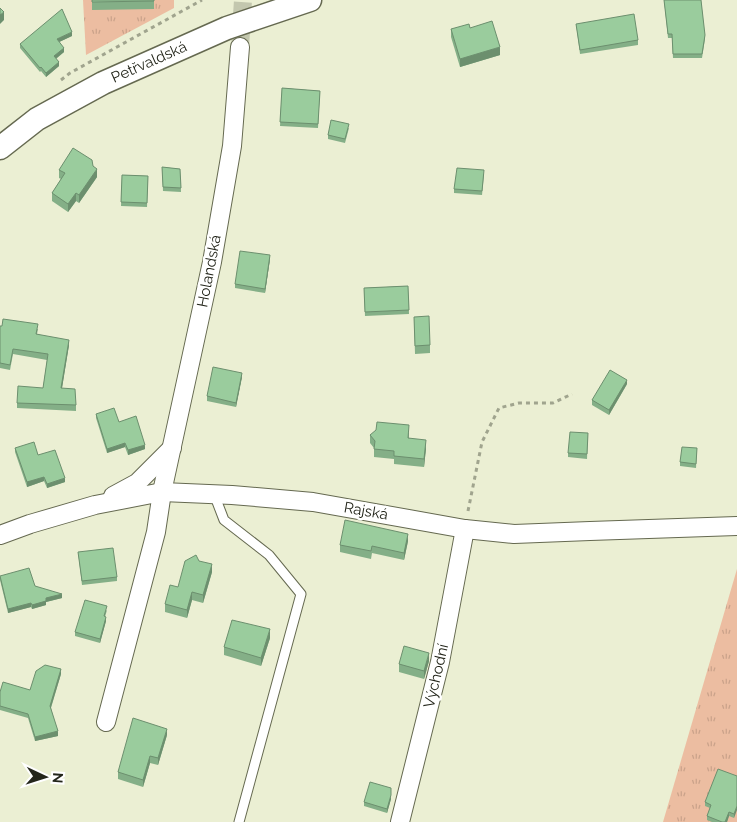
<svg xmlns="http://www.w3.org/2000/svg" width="737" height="822" font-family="Raleway,sans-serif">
  <defs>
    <pattern id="grass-tufts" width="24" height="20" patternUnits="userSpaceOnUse" patternTransform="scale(1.25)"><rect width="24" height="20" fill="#ecbda1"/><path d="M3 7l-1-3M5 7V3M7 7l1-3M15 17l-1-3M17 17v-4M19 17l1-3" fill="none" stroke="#caa28a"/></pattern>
  </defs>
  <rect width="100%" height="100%" fill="#ebefd3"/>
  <!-- grass -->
  <g fill="url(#grass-tufts)">
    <path d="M83,0H174V8L86,55Z"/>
    <path d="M737,569V822H663Z"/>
  </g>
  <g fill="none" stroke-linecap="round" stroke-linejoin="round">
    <!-- minor-tunnel -->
    <path stroke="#c3c7ae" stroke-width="18" stroke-dasharray="18 9" stroke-linecap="butt" d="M240,47L243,0"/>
    <defs>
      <path id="service" d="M214,494L224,520L269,555L301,594L239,822"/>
      <g id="minor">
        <path d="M113,496L137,483L172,448"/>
        <path d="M0,535L30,524L95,505L162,492L232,495L313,502L465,529L514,534L590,531L737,526"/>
        <path d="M106,722L156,532L162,492L212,262L232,146L240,47"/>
        <path d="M400,822L440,662L465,529"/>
      </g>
      <path id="tertiary" d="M0,148L37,119L103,83L227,28L310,0"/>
    </defs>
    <!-- service casing -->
    <use href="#service" stroke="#656950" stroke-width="11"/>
    <!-- minor casing -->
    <use href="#minor" stroke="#656950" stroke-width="20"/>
    <!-- tertiary casing -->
    <use href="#tertiary" stroke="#656950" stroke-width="25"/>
    <!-- path -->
    <g stroke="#a0a48e" stroke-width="3" stroke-dasharray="4 4" stroke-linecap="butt">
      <path d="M61,80L70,73L202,0"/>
      <path d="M468,511L482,442L499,408L519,403H553L572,394"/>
    </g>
    <!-- service -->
    <use href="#service" stroke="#fff" stroke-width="9"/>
    <!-- minor -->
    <use href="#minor" stroke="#fff" stroke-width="18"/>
    <!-- tertiary -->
    <use href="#tertiary" stroke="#fff" stroke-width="22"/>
  </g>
  <!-- wall -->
  <g fill="#84af87">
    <path d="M92,0H154V9L92,10Z"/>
    <path d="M664,0H701L705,39L702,58H673L672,38H668Z"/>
    <path d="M576,24L638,40V45L580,54Z"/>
    <path d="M470,28L500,55L460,67L451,37V29Z"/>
    <path d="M72,36L59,42L64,52L56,59L59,66L46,77L41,71L40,72L20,48V44Z"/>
    <path d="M282,88L320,91L318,128L280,126Z"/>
    <path d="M349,128L345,143L328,139V135Z"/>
    <path d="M93,166L97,177L79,203L76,201L68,212L52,201V193L61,179L59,178V170Z"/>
    <path d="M162,167L180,169L181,192L163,191Z"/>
    <path d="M484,174L482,195L454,193V189Z"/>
    <path d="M122,175L148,176L147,207L121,206Z"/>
    <path d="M270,259L265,293L235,288V284Z"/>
    <path d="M408,286L409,314L365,316L364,288Z"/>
    <path d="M414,317L430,345V353L415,354Z"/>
    <path d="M0,326L38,329L37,334L69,345L62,388L76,405V411L17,408V403L43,388L47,360L13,354L10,370L0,368Z"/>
    <path d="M242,377L236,407L207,401V396Z"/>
    <path d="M627,384L609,415L592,405V400Z"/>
    <path d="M96,414L119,422L145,449L128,455L125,447L107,453L96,418Z"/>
    <path d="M409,433V438L426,448L424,467L394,464V459L374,457V448L370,443V435Z"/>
    <path d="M588,433L587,459L568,457V453Z"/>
    <path d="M15,448L38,455L65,482L47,488L44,481L27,487L15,452Z"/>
    <path d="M697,448L696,468L680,466V462Z"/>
    <path d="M408,541L404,560L372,553L371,559L340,552V545Z"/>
    <path d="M78,552L117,577V581L82,585Z"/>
    <path d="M199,561L212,572L203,603L192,600L187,618L165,612V604Z"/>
    <path d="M0,576L35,586L62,598L46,602V605L32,609L31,607L8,613L0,580Z"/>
    <path d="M107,610L105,617L106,621L100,643L75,636V632Z"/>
    <path d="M270,638L261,666L224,655V647Z"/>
    <path d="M429,661L424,679L399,672V664Z"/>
    <path d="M61,674L51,708L58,736L35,741L28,718L0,710V692L30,690Z"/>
    <path d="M167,735L158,765L150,763L143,787L118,779V772Z"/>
    <path d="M737,776L734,818L729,816L727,822H712L707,820V816L710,808L705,806V802Z"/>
    <path d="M391,799L387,813L364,806V802Z"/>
  </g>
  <!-- shaded-wall -->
  <g fill="#6c8f6e">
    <path d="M4,12V20L0,24V15Z"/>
    <path d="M72,32V36L57,43V39Z"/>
    <path d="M500,47V55L460,67V59Z"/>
    <path d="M64,48V52L54,60V56Z"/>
    <path d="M59,62V66L46,77V73Z"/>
    <path d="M97,169V177L79,203V195Z"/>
    <path d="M76,193V201L68,212V204Z"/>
    <path d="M270,255V259L265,293V289Z"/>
    <path d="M69,340V345L61,394V388Z"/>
    <path d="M242,373V377L236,407V403Z"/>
    <path d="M627,380V384L609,415V410Z"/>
    <path d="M426,440V448L424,467V459Z"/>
    <path d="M125,443V447L107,453V449Z"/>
    <path d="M145,445V449L128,455V450Z"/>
    <path d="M44,477V481L27,487V482Z"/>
    <path d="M65,478V482L47,488V484Z"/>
    <path d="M408,534V541L404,560V553Z"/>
    <path d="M212,564V572L203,603V595Z"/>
    <path d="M192,592V600L187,618V610Z"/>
    <path d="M62,594V598L46,602V605L32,609V605L46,598Z"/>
    <path d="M31,603V607L8,613V609Z"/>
    <path d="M106,617V621L100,643V639Z"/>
    <path d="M270,629V638L261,666V658Z"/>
    <path d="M429,653V661L424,679V671Z"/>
    <path d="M61,669V674L50,710V706Z"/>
    <path d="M167,729V735L158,765V758Z"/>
    <path d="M58,731V736L35,741V737Z"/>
    <path d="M150,756V763L143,787V780Z"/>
    <path d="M391,795V799L387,813V809Z"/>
    <path d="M737,806V810L734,818V814Z"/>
    <path d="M729,812V816L727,822H725Z"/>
  </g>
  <!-- building -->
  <g fill="#9acc9d" stroke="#6c8f6e">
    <path d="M92,0H154V1L92,2Z"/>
    <path d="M664,0H701L705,35L702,54H673L672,34H668Z"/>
    <path d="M0,8L4,12L0,15Z"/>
    <path d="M62,9L72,32L57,39L64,48L54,56L59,62L46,73L41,67L40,68L20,44Z"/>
    <path d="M634,14L638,40L580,50L576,24Z"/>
    <path d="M492,21L500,47L460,59L451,29L469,24L470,28Z"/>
    <path d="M282,88L320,91L318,124L280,122Z"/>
    <path d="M331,120L349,124L345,139L328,135Z"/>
    <path d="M73,148L92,160L93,166L97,169L79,195L76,193L68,204L52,193L65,173L59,170Z"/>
    <path d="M162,167L180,169L181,188L163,187Z"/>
    <path d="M457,168L484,170L482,191L454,189Z"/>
    <path d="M122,175L148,176L147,203L121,202Z"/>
    <path d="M240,251L270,255L265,289L235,284Z"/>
    <path d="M408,286L409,310L365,312L364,288Z"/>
    <path d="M429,316L430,345L415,346L414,317Z"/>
    <path d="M3,319L38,324L36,334L69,340L61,388L75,389L76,405L17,403L18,386L43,388L48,354L13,349L10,365L0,363V326H2Z"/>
    <path d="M213,367L242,373L236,403L207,396Z"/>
    <path d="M610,370L627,380L609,410L592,400Z"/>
    <path d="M114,408L119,422L136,416L145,445L128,450L125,443L107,449L96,414Z"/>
    <path d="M377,422L409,425L408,438L426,440L424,459L394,456V451L374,449L375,441L370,435L376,430Z"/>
    <path d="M570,432L588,433L587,454L568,453Z"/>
    <path d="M34,442L38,455L55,450L65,478L47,484L44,477L27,482L15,448Z"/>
    <path d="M682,447L697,448L696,464L680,462Z"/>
    <path d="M345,520L408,534L404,553L372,546L371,551L340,545Z"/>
    <path d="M113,548L117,577L82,581L78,552Z"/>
    <path d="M196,555L199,561L212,564L203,595L192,592L187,610L165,604L170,585L178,587L185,561Z"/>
    <path d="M29,568L35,586L62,594L46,598V601L32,605L31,603L8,609L0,576Z"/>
    <path d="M85,600L107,606L104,616L106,617L100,639L75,632Z"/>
    <path d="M232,620L270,629L261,658L224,647Z"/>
    <path d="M404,646L429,653L424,671L399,664Z"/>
    <path d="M45,665L61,669L50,706L58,731L35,737L28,714L0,706V692L3,682L30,690L36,671Z"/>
    <path d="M133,718L167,729L158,758L150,756L143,780L118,772Z"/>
    <path d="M718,769L737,776V806L734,814L729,812L725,822H722L707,816L711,805L705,802Z"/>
    <path d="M370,782L391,788V795L387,809L364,802Z"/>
  </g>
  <g text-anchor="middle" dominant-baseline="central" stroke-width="5" stroke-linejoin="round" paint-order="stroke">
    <!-- street labels -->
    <g font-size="15" fill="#23251a" stroke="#fff">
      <text transform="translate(149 62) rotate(-24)">Petřvaldská</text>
      <text transform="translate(209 271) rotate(-79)">Holandská</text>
      <text transform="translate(366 511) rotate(10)">Rajská</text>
      <text transform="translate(436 676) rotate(-77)">Východní</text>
    </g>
  </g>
  <!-- north arrow -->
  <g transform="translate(45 777) rotate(94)" stroke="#ffffff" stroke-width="4" paint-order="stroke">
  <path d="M0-4L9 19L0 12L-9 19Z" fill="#23251a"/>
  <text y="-8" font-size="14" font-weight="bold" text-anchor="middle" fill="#23251a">N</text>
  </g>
</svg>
